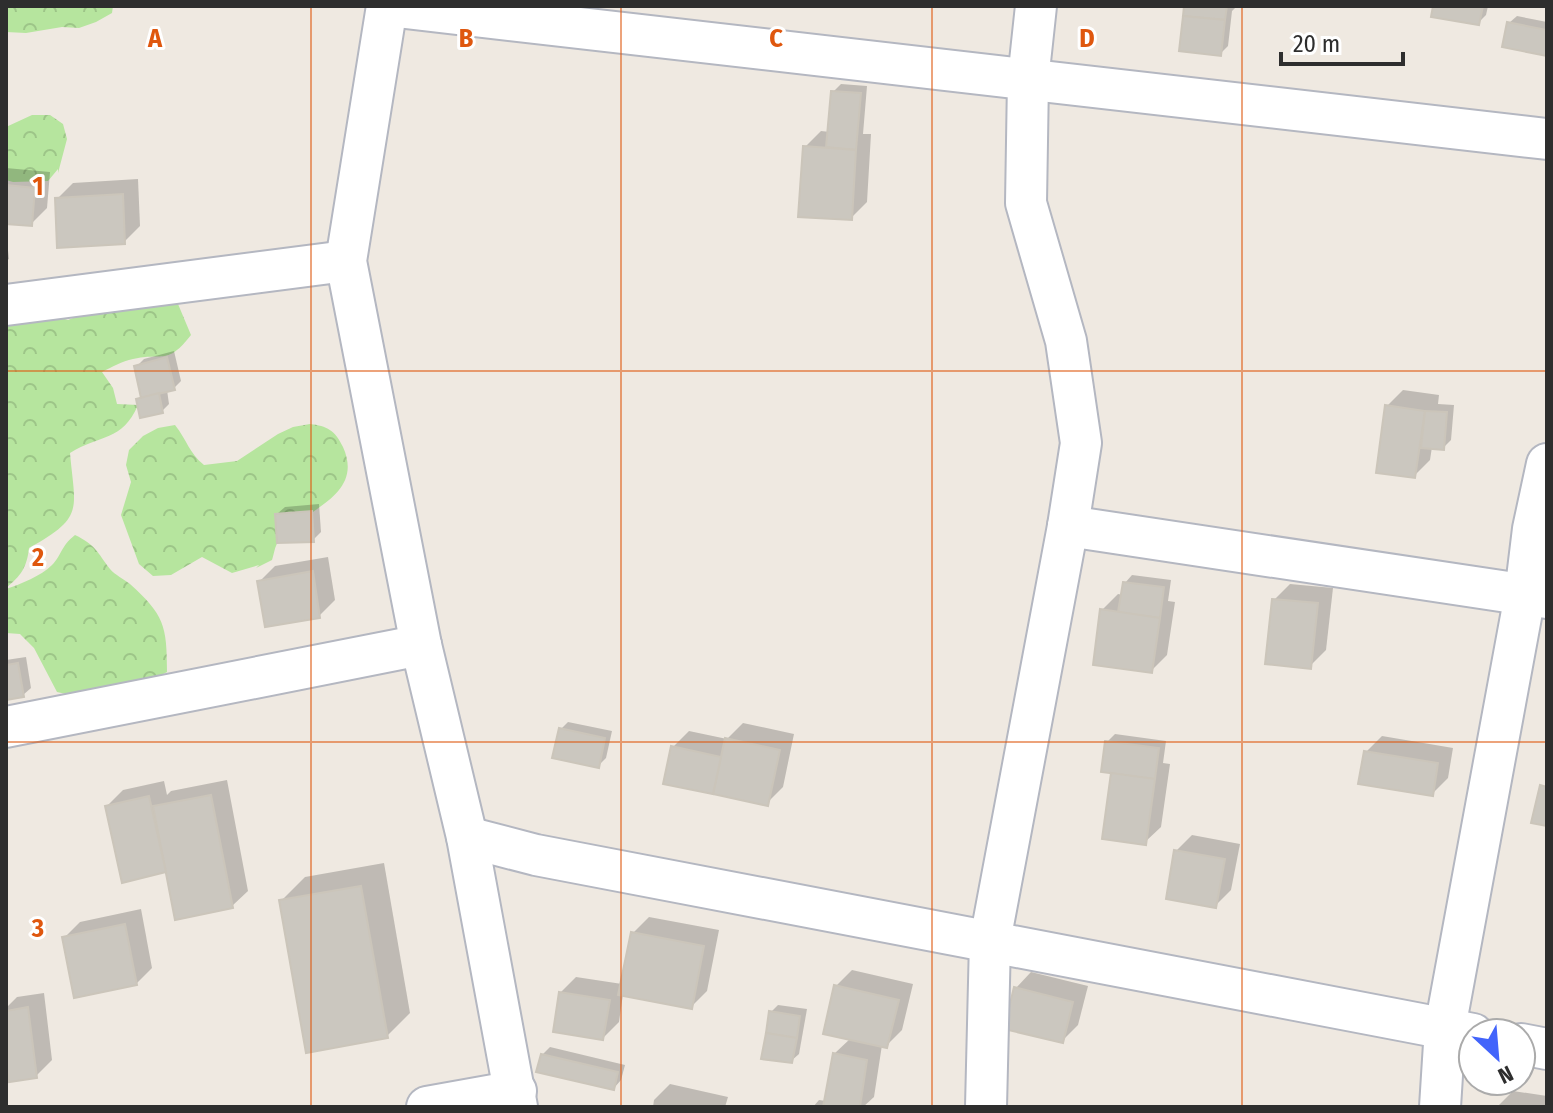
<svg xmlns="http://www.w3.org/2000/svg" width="1553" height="1113" font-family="'Fira Sans Condensed',sans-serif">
  <defs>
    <pattern id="forest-crowns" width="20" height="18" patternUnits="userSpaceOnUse" patternTransform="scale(2)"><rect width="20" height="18" fill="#b6e59e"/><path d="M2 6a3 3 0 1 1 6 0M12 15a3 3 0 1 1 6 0" fill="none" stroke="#9dc588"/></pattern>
  </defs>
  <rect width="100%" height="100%" fill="#efe9e1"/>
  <!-- forest -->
  <g fill="url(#forest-crowns)">
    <path d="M6,6H113L112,13L96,22L79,28L62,27L26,33L6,32Z"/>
    <path d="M32,115H50L63,124L67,139L58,173V169L48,181L13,182L6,180V127Z"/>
    <path d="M6,288L52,315L68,320L83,314L165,295L178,304L191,335C167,366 163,352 133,359C122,361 112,367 102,372L113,388L117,404L138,405C122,442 100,434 70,453C75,510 85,517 29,548C27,567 21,576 6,588Z"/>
    <path d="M310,424C327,426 335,430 343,447C366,498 299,510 278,542C275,546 274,554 272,560L256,568L259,565L232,573L202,557L171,575L153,576L139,564L121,515L131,482L126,465L129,450L143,436L158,428L175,425C187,440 189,453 204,465L237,461L278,434L293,427Z"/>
    <path d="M75,535C96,545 97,552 110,569C115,575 124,579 130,584C164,615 167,625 167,672C139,688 89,701 57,692L34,648L20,634L6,633V589C21,584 41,576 52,565C62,555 60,547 75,535Z"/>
  </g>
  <!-- shadow -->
  <g fill="#0003">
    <path d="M1186,6H1237L1232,11L1228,46L1220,54Z"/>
    <path d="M1435,6H1488L1486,15L1478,23Z"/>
    <path d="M1517,16L1547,22V54L1509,23Z"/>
    <path d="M841,84L867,86L863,134H871L867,202L851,218L805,147L821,131L830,132L833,92Z"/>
    <path d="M6,168L50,172L47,208L31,224L6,222Z"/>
    <path d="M138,179L140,226L124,242L57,199L73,183Z"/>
    <path d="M6,233L9,259L6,261Z"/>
    <path d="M174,351L181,381L174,388L167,390L169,404L162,411L138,400L143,395L136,367L144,359Z"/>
    <path d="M1403,390L1439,395L1438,404L1454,405L1451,440L1443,448L1432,447L1430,460L1414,476L1387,406Z"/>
    <path d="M319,504L321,532L313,540L277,514L285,507Z"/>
    <path d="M328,557L335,600L319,616L259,582L275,566Z"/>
    <path d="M1132,575L1171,580L1168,601L1175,602L1167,655L1151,671L1102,610L1118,594L1123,595L1125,583Z"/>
    <path d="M1290,584L1333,588L1326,650L1310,666L1274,600Z"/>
    <path d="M26,657L31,688L23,695L6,698V660Z"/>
    <path d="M568,722L612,731L606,758L598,766L561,729Z"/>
    <path d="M743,723L794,734L783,787L767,803L673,747L689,731L727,739Z"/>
    <path d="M1115,734L1166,741L1163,763L1170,764L1161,827L1145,842L1113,772L1107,742Z"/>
    <path d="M1382,736L1453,748L1448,778L1432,794L1366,752Z"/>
    <path d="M227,780L248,891L232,906L167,870L107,806L123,790L164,781L167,795L171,791Z"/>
    <path d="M1192,835L1240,844L1231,890L1215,906L1176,851Z"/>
    <path d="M384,863L410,1013L387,1036L282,900L305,877Z"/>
    <path d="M141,909L152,968L136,984L64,938L80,922Z"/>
    <path d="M649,917L719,930L707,991L691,1007L623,994L619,1022L603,1038L560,993L576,977L622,984L633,933Z"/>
    <path d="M852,970L913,984L902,1030L886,1046L882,1045L874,1097L863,1107H813L819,1100L826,1101L834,1054L851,1038L836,986Z"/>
    <path d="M1031,972L1088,986L1078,1025L1062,1041L1016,988Z"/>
    <path d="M44,993L52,1060L36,1076L10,1072L6,1074V1008L17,997Z"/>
    <path d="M778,1005L807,1009L799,1054L791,1061L771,1012Z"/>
    <path d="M550,1047L625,1065L621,1080L614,1088L542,1055Z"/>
    <path d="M670,1084L728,1097L725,1107H653L654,1100Z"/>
    <path d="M1513,1091L1547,1096V1107H1497Z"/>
  </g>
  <!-- building -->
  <g fill="#cbc7bf" stroke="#cbc5ba" stroke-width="2">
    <path d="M1184,6H1227L1225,20L1183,16Z"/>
    <path d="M1433,6H1483L1479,25L1431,17Z"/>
    <path d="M1183,16L1225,20L1221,56L1179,51Z"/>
    <path d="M1507,22L1547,30V56L1502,47Z"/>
    <path d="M831,91L861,93L856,150L826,147Z"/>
    <path d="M803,146L856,150L852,220L798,217Z"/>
    <path d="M6,185L35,188L32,226L6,224Z"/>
    <path d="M123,194L125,244L57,248L55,198Z"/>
    <path d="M167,357L175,390L141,398L134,366Z"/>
    <path d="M159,393L163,413L140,418L136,399Z"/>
    <path d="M1385,405L1425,411L1415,478L1376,473Z"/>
    <path d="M1425,411L1447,412L1444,450L1421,448Z"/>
    <path d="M312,511L314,542L277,543L275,514Z"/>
    <path d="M313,571L320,618L265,627L257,581Z"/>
    <path d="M1123,582L1164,587L1160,618L1118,612Z"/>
    <path d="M1272,599L1318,603L1311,669L1265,664Z"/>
    <path d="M1100,609L1160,618L1152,673L1093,665Z"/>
    <path d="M18,663L24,697L6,700V665Z"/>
    <path d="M559,728L605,738L599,768L552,758Z"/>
    <path d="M725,738L780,750L768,806L713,794Z"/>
    <path d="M1105,741L1159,748L1155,779L1101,772Z"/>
    <path d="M671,746L721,757L713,794L663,784Z"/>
    <path d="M1364,751L1438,763L1433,796L1358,784Z"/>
    <path d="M1111,773L1155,779L1146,845L1102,839Z"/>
    <path d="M1540,785L1547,787V826L1531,823Z"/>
    <path d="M211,795L233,908L175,920L153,806Z"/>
    <path d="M149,796L166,872L122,883L105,806Z"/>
    <path d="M1174,850L1225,859L1216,908L1166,899Z"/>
    <path d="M361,886L388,1038L306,1053L279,900Z"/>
    <path d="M125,924L137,985L74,998L62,937Z"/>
    <path d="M631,932L704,946L692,1009L618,995Z"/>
    <path d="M834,985L899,1000L887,1048L823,1034Z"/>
    <path d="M1014,987L1073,1002L1063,1043L1004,1029Z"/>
    <path d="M559,992L610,1000L603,1040L553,1032Z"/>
    <path d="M28,1007L37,1078L9,1082L6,1063V1011Z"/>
    <path d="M769,1011L800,1016L797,1038L766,1033Z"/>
    <path d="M766,1033L797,1038L792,1063L761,1059Z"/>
    <path d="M833,1053L867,1060L860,1107H823Z"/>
    <path d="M541,1054L618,1072L614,1090L536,1072Z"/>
  </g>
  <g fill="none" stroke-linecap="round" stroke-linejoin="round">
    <defs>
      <g id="minor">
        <path d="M387,6L346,261L421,645L467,837L517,1107"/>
        <path d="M388,6L1547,139"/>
        <path d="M6,305L346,261"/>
        <path d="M1068,526L1547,598"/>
        <path d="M6,727L421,645"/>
        <path d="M467,837L536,855L1473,1034"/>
        <path d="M1521,1044L1547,1049"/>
        <path d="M427,1107L516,1091"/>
        <path d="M986,1107L990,941L1068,526L1081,443L1066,341L1026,203L1028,80L1036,6"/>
        <path d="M1440,1107L1445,1028L1525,595L1533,529L1547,464"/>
      </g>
    </defs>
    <!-- minor casing -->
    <use href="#minor" stroke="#b4b7c1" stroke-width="44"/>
    <!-- minor -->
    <use href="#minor" stroke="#fff" stroke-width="40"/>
  </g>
  <!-- grid -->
  <path fill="none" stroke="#df570e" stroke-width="2" stroke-opacity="0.55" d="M311,6V1107M621,6V1107M932,6V1107M1242,6V1107M6,371H1547M6,742H1547"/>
  <g font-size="26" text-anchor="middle" font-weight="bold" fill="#df570e" stroke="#fff" stroke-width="6" stroke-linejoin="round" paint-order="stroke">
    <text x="155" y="47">A</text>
    <text x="466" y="47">B</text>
    <text x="776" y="47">C</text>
    <text x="1087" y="47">D</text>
    <text x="38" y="195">1</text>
    <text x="38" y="566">2</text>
    <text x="38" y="937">3</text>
  </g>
  <!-- border -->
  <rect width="1553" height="1113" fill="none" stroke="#2e2e2e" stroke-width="16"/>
  <!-- north arrow -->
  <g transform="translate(1497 1057) rotate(154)"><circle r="38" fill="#ffffff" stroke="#ababab" stroke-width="2"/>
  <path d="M0-6L14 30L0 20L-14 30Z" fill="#4264fb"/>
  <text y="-12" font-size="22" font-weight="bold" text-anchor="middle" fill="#2e2e2e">N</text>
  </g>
  <!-- scale -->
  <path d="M1281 52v12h122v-12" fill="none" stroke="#2e2e2e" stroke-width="4"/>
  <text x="1293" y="52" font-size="24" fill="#2e2e2e" stroke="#ffffff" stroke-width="6" paint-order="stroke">20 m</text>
</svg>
